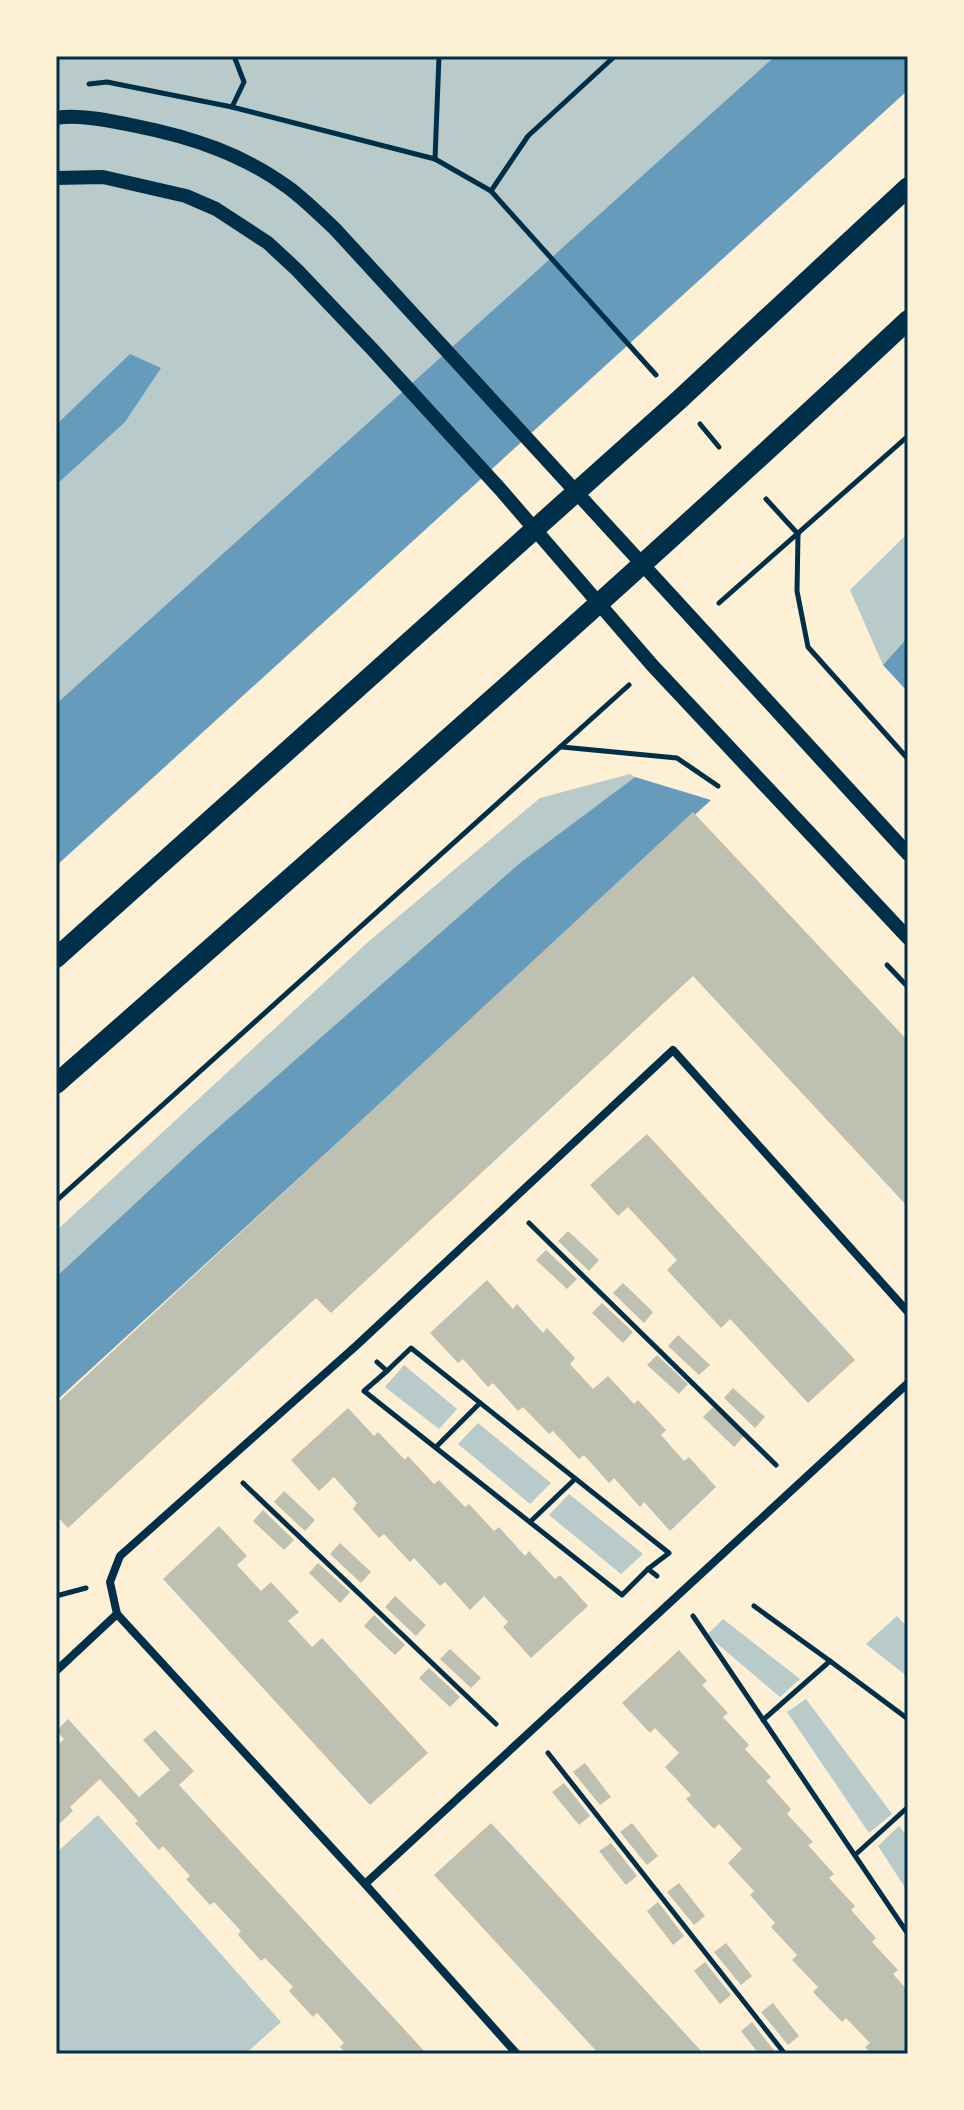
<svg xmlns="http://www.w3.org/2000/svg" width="964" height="2110" font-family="'DejaVu Sans',sans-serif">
  <rect width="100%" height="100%" fill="#fdf0d5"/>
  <!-- green -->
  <g fill="#b9caca">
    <path d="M56,56H775L56,704Z"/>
    <path d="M908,533V637L883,665L850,590Z"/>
    <path d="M630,774L635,777L520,863L198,1145L56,1277V1231L368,942L540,798Z"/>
    <path d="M404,1365L457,1409L439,1429L385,1387Z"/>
    <path d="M478,1423L551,1483L530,1504L458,1444Z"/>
    <path d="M569,1494L643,1554L621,1574L549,1515Z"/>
    <path d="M897,1616L908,1628V1677L866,1644Z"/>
    <path d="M723,1619L800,1679L780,1697L707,1635Z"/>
    <path d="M806,1699L892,1814L869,1833L787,1712Z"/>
    <path d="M98,1815L281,2022L245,2054H56V1853Z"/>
    <path d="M899,1826L908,1837V1892L878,1846Z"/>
  </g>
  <!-- water -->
  <g fill="#669bbc">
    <path d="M775,56H908V90L56,866V704Z"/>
    <path d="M130,354L161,368L125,422L56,485V425Z"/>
    <path d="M908,637V692L883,665Z"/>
    <path d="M635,777L711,800L56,1401V1277L198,1145L520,863Z"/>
  </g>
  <!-- building -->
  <g fill="#bec0b2">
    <path d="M693,812L908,1041V1207L693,976L331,1313L316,1298L68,1528L56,1515V1404Z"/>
    <path d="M647,1134L855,1360L808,1403L730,1319L721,1328L667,1270L677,1260L628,1207L618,1216L590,1185Z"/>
    <path d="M568,1231L599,1260L589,1271L558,1241Z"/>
    <path d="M546,1250L577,1279L567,1289L536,1260Z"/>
    <path d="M487,1280L513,1309L517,1304L543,1333L547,1328L575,1358L570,1364L593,1389L608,1376L634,1404L638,1400L666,1430L661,1435L684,1461L689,1457L716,1487L670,1531L644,1502L640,1507L614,1478L609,1483L584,1455L579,1459L553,1431L549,1434L523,1407L518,1411L493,1383L488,1387L463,1359L458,1363L430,1333Z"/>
    <path d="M623,1283L653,1312L644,1323L613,1293Z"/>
    <path d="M602,1303L633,1332L623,1343L592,1313Z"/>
    <path d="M678,1335L710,1365L699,1375L668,1346Z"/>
    <path d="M657,1355L688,1384L679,1394L647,1365Z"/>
    <path d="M733,1388L765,1417L755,1428L724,1398Z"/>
    <path d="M713,1407L744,1436L734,1447L703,1417Z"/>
    <path d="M348,1408L374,1436L378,1432L405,1460L408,1456L434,1484L439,1480L465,1507L469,1504L494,1531L499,1527L525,1556L529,1551L555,1579L560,1575L588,1606L531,1658L503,1627L508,1622L484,1596L470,1610L445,1582L440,1586L414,1558L410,1562L384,1534L379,1538L353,1509L357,1503L334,1477L319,1491L291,1460Z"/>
    <path d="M284,1491L315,1520L305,1531L274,1502Z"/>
    <path d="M263,1510L294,1540L284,1550L253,1521Z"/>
    <path d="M219,1526L247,1556L237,1565L261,1591L271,1582L299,1612L288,1621L312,1647L322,1638L428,1753L370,1805L163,1579Z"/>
    <path d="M340,1543L371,1572L361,1583L330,1554Z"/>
    <path d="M318,1563L350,1592L340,1603L309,1573Z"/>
    <path d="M395,1596L426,1625L416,1636L385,1607Z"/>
    <path d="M374,1615L405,1645L395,1655L364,1626Z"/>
    <path d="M450,1649L481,1678L471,1688L440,1659Z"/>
    <path d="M679,1650L707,1681L702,1685L728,1713L723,1717L749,1745L745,1749L771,1777L766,1781L791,1809L787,1814L813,1842L808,1845L834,1874L829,1878L855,1906L851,1910L876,1938L872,1942L898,1970L893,1974L908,1991V2054H871L865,2047L870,2043L846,2018L842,2022L813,1992L818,1987L792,1960L797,1955L771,1927L775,1923L750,1895L754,1891L728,1863L742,1849L719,1824L714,1829L686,1799L691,1795L665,1767L679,1753L655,1728L650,1733L622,1703Z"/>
    <path d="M429,1668L460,1697L450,1707L419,1678Z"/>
    <path d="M68,1719L139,1797L170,1770L143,1740L155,1730L194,1771L179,1785L427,2054H347L340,2047L344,2043L317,2013L313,2017L289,1991L293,1987L265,1958L261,1961L238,1935L241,1931L214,1902L210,1905L186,1879L190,1876L163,1846L159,1850L135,1823L138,1821L100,1779L70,1807L73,1811L56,1827V1747L64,1739L56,1731Z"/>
    <path d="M585,1763L611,1797L600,1805L573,1772Z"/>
    <path d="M564,1783L590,1816L579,1825L552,1792Z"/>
    <path d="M491,1823L517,1851L704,2054H599L434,1875Z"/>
    <path d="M632,1823L658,1856L647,1865L620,1832Z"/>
    <path d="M611,1843L637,1876L626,1885L599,1851Z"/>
    <path d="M679,1883L705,1916L694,1925L667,1892Z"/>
    <path d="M658,1902L684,1936L673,1945L647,1911Z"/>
    <path d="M726,1943L752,1976L741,1985L714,1952Z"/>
    <path d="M705,1962L731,1995L720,2004L694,1971Z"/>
    <path d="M773,2003L799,2036L788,2045L761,2012Z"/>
    <path d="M752,2022L765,2039L777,2054H759L741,2031Z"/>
  </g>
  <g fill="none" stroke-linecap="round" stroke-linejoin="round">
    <!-- path -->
    <g stroke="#003049" stroke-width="5">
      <path d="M89,84L107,82L232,107L435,159L491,191L656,375"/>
      <path d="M232,107L244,82L234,56"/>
      <path d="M435,159L439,56"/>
      <path d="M491,191L528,136L615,56"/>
      <path d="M700,424L719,447"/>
      <path d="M766,499L798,534"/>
      <path d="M798,535L797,591L808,647L908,759"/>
      <path d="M719,603L908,436"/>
      <path d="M562,747L677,758L718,786"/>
      <path d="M887,965L908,987"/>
      <path d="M56,1201L629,685"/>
      <path d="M529,1223L776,1465"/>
      <path d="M377,1362L387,1371L411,1348L669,1553L648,1569"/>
      <path d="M387,1371L364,1391L622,1595L648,1569L657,1576"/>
      <path d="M436,1447L480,1403"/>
      <path d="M243,1483L496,1724"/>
      <path d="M530,1522L575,1479"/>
      <path d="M56,1596L86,1588"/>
      <path d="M754,1606L830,1661"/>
      <path d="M693,1616L908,1934"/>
      <path d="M763,1720L830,1661L908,1719"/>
      <path d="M548,1753L785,2054"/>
      <path d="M855,1855L908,1807"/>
    </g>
    <!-- minor -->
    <g stroke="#003049" stroke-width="8">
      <path d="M117,1614L110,1582L120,1556L357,1345L673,1050L908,1312"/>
      <path d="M117,1614L365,1884L517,2054"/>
      <path d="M56,1671L117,1614"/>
      <path d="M365,1884L908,1383"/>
    </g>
    <!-- tertiary -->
    <g stroke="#003049" stroke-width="14">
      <path d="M56,118C80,114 112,121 136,126C191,137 243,154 289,188C305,200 320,215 335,229L908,854"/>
      <path d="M56,178L103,177L186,196L216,209L268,243L297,270L373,350L500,489L652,665L908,938"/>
    </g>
    <!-- primary -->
    <g stroke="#003049" stroke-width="20">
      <path d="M56,958L679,400L908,187"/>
      <path d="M56,1084C343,832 629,581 908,320"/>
    </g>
  </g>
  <!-- border -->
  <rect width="964" height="2110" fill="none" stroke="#fdf0d5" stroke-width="116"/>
  <rect x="58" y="58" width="848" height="1994" fill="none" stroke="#003049" stroke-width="3"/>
</svg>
